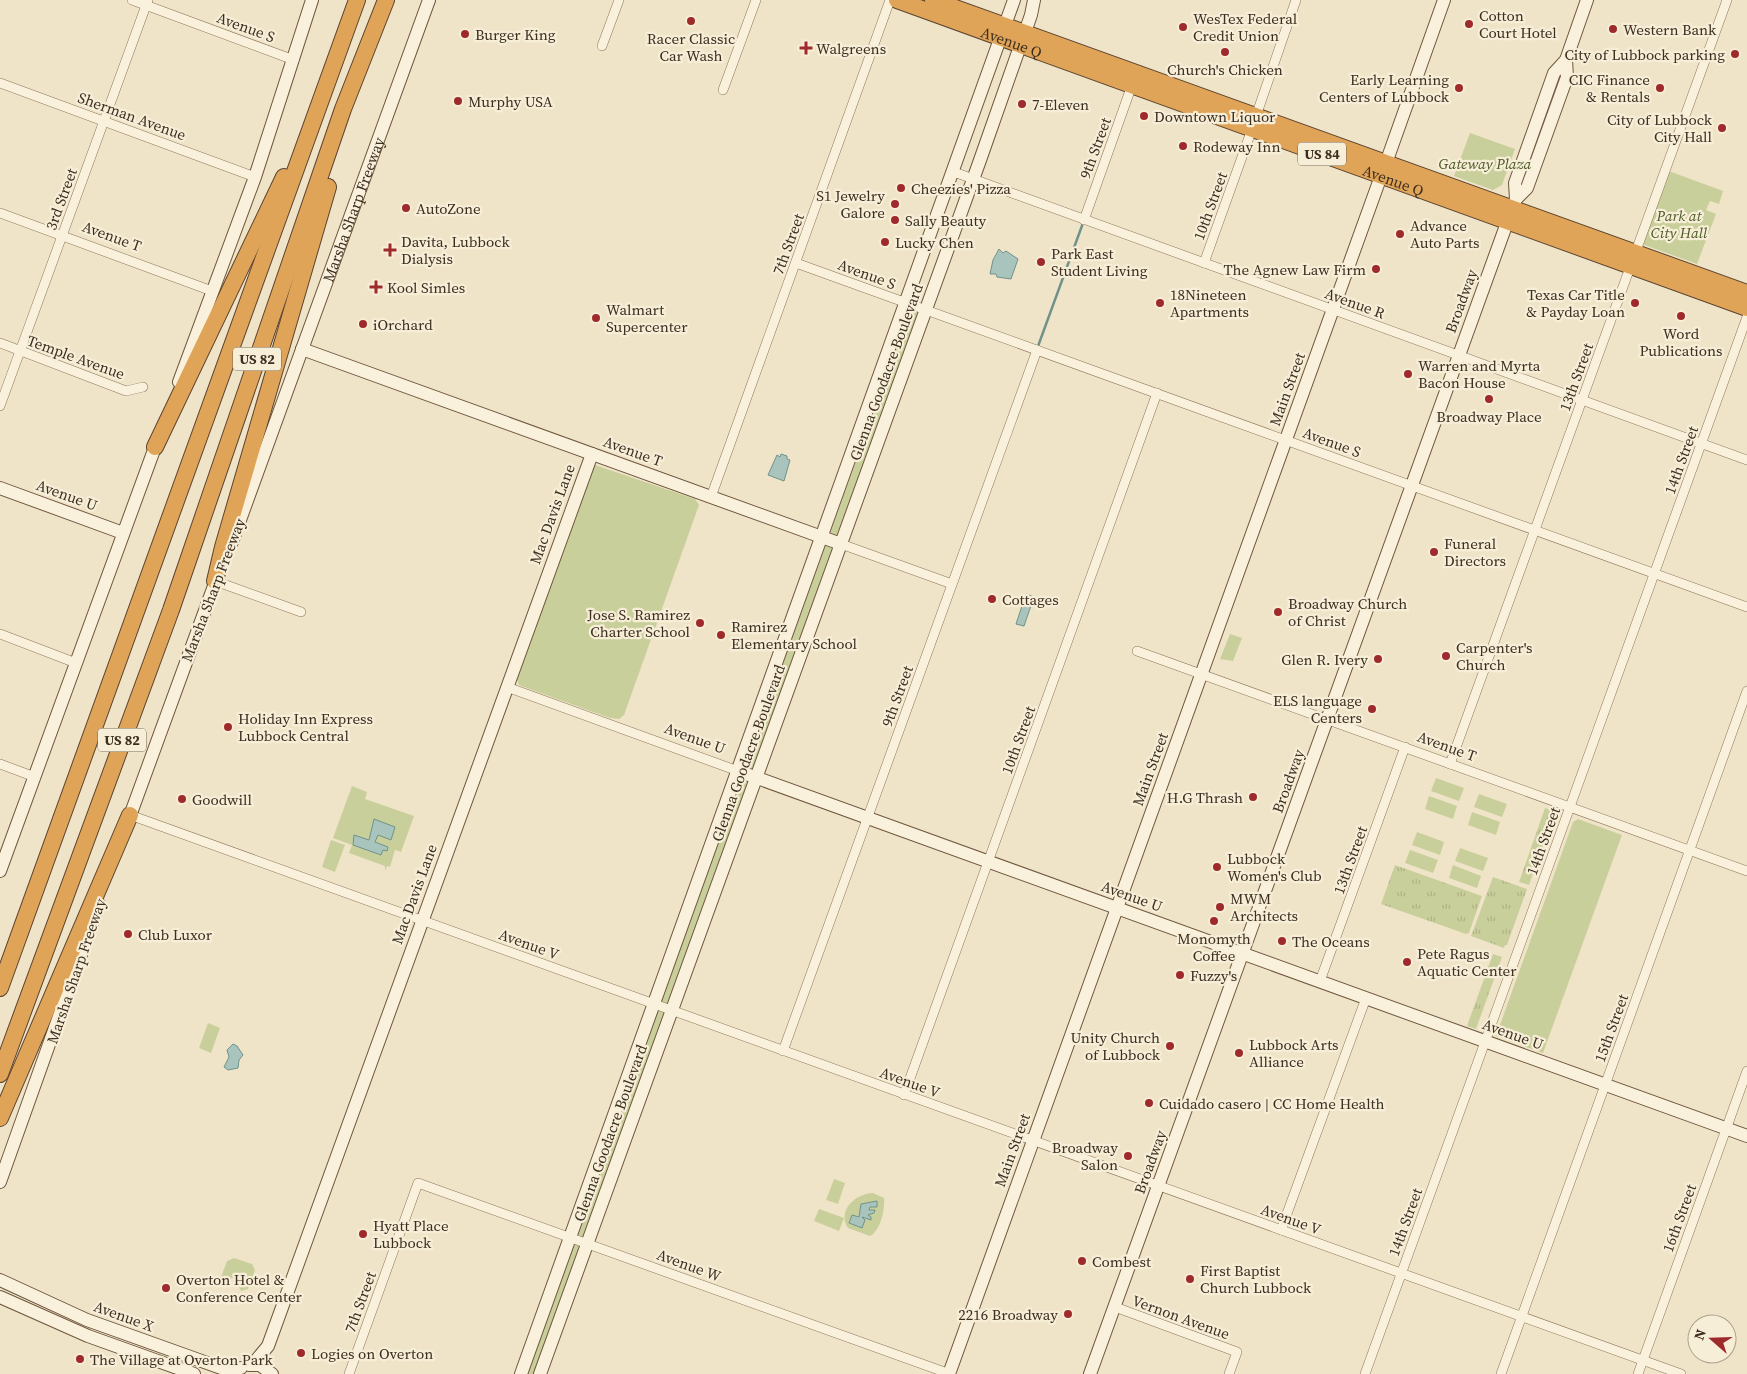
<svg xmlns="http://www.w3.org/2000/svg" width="1747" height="1374" font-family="'Source Serif 4',serif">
  <defs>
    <pattern id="grass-tufts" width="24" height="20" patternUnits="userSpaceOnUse" patternTransform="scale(1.25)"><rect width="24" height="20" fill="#c9cf9b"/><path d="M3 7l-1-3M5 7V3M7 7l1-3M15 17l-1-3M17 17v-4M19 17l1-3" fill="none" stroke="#aeb285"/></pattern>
  </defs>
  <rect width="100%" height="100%" fill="#f0e4c8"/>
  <!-- grass -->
  <g fill="url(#grass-tufts)">
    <path d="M1545,808L1555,811L1529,885L1519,882Z"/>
    <path d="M1395,865L1482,896L1469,933L1466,934L1381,904Z"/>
    <path d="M1493,877L1527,889L1507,945H1505L1504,948L1471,936Z"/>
    <path d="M1493,954L1502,957L1476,1029L1467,1026Z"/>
  </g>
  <!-- green -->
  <g fill="#c9cf9b">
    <path d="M1470,133L1515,149L1502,185L1493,190L1454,176Z"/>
    <path d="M1666,170L1723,191L1719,204L1710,201L1706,210L1716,214L1697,264L1639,243Z"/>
    <path d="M913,311L920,313L535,1374H523L734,788L751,752L910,312Z"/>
    <path d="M595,465L695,499L699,505L624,715L619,719L610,718L524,687L519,685L516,677L592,467Z"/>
    <path d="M1230,634L1242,638L1233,661L1220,659Z"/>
    <path d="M1436,778L1464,788L1459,801L1431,791Z"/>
    <path d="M352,786L367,792L365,799L414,816L401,852L395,850L390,867L387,866L385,871V866L349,853L352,845L333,838Z"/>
    <path d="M1479,794L1507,804L1502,817L1474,807Z"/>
    <path d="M1429,796L1457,806L1453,819L1425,809Z"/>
    <path d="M1472,812L1500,822L1496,835L1468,825Z"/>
    <path d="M1578,819L1622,835L1543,1053L1496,1036L1573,822Z"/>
    <path d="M1417,832L1444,842L1440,855L1412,845Z"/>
    <path d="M331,840L345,845L335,872L322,867Z"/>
    <path d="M1460,848L1488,858L1483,871L1455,861Z"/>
    <path d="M1410,850L1438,860L1433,873L1405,863Z"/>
    <path d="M1453,865L1481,876L1477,888L1449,878Z"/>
    <path d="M208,1023L220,1028L211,1053L199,1048Z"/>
    <path d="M834,1179L845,1183L838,1204L826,1200Z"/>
    <path d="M873,1193L884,1198C885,1209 881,1230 870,1236L848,1228C836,1210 857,1193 873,1193Z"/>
    <path d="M819,1209L844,1218L839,1231L814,1221Z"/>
    <path d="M234,1258L252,1264L255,1270L248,1289L241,1291L234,1277L223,1282L220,1280L227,1261Z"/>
  </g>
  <!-- water -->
  <g fill="#a9c4bc" stroke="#6f938a">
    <path d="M999,249L1003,253L1006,251L1018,259L1011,279L997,277L996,274H990L993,260Z"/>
    <path d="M781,454L787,456V459L790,460L784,481L768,475L777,455L780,457Z"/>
    <path d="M1026,594L1034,597L1024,626L1016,624Z"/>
    <path d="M374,819L395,827L391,840L378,835L375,842L388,847L387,851L383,850L381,855L353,845L354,835L369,840Z"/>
    <path d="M233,1044L237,1046L243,1055L239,1060L238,1068L228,1070L224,1067L229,1057L227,1050Z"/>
    <path d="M877,1201V1207H870L869,1210H875L874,1213L868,1215L871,1217V1220L862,1217L865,1220L862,1228L849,1223L852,1215L859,1217L861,1204Z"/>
  </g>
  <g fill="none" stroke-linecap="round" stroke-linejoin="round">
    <!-- stream -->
    <path stroke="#6f938a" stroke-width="2.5" d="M1037,349L1083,223"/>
    <defs>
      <g id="street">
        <path d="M132,0L294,60"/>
        <path d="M602,46L619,0"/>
        <path d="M0,83L255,177"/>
        <path d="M723,90L756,0"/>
        <path d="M1256,116L1296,0"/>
        <path d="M954,172L1747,460"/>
        <path d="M0,213L212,291"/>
        <path d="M1084,220L1132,85"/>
        <path d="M796,263L1747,607"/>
        <path d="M1204,263L1252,129"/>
        <path d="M0,343L126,391L143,387"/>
        <path d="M0,406L148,0"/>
        <path d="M711,497L890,0"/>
        <path d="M841,544L952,584"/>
        <path d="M215,581L301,612"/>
        <path d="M0,634L76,663"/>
        <path d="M1137,651L1747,871"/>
        <path d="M507,687L738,771"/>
        <path d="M0,764L35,777"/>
        <path d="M1450,764L1727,0"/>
        <path d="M130,815L1681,1374"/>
        <path d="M1320,981L1405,747"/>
        <path d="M783,1051L1037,350"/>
        <path d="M904,1095L1157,393"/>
        <path d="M1281,1230L1366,998"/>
        <path d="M1115,1307L1237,1352L1229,1374"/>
        <path d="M349,1374L418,1183L950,1374"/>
        <path d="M1365,1374L1747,317"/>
        <path d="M1501,1374L1747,691"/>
        <path d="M1638,1374L1747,1071"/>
      </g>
      <g id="secondary">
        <path d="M1386,163L1444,0"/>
        <path d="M1516,199L1527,188L1567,77L1566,60"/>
        <path d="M302,349L841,544"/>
        <path d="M179,382L255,177L312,0"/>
        <path d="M0,488L123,533"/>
        <path id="s1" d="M232,542L429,0"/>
        <path d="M738,771L1747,1136"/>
        <path d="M127,824L218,575"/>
        <path d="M0,871L158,439"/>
        <path d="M0,1182L99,904"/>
        <path d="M0,1280L87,1320L224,1369L233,1370L241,1368"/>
        <path d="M0,1297L88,1336L194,1374"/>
        <path d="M253,1364L268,1346L592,454"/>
        <path d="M249,1365H260L272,1374"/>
        <path d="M521,1374L1014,0"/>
        <path d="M540,1374L979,163L1031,15L1034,0"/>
        <path d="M949,1374L1381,176"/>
        <path d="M1090,1374L1512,209L1516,199L1515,183L1554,73L1566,60L1587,0"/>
      </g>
      <g id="highway">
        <path id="s2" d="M897,0L1747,308"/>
        <path d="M933,0L1747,293"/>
        <path d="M155,447L284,177"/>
        <path d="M215,581L223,547L328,187"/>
        <path d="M0,988L357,0"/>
        <path d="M0,1074L171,610L343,109L386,0"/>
        <path d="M0,1118L130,815"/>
      </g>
    </defs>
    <!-- street casing -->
    <use href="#street" stroke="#8d765c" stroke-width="10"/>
    <!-- secondary casing -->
    <use href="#secondary" stroke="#6f573f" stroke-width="14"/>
    <!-- highway casing -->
    <use href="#highway" stroke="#5b4430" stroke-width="18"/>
    <!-- street -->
    <use href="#street" stroke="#faf1dc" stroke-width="9"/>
    <!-- secondary -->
    <use href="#secondary" stroke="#faf1dc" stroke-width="12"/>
    <!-- highway -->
    <use href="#highway" stroke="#e0a458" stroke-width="16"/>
  </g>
  <!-- markers -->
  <g fill="#9e2a2b" stroke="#f7eed8" stroke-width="2">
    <circle cx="691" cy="21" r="5"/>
    <circle cx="1469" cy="24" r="5"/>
    <circle cx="1183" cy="27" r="5"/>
    <circle cx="1613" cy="29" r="5"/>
    <circle cx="465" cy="34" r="5"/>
    <path d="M803.5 40.5h5v5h5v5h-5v5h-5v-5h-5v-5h5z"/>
    <circle cx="1225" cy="52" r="5"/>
    <circle cx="1735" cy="54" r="5"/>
    <circle cx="1459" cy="88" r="5"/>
    <circle cx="1660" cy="88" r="5"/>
    <circle cx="458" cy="101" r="5"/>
    <circle cx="1022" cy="104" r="5"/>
    <circle cx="1144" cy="116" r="5"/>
    <circle cx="1722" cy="128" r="5"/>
    <circle cx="1183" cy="146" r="5"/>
    <circle cx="901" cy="188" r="5"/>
    <circle cx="895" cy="204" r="5"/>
    <circle cx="406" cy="208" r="5"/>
    <circle cx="895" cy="220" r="5"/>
    <circle cx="1400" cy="234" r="5"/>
    <circle cx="885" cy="242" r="5"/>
    <path d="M387.5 242.5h5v5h5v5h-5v5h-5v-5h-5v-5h5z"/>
    <circle cx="1041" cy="262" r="5"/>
    <circle cx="1376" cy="269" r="5"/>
    <path d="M373.5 279.5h5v5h5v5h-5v5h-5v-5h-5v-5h5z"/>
    <circle cx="1160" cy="303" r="5"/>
    <circle cx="1635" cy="303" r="5"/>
    <circle cx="1681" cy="316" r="5"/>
    <circle cx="596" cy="318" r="5"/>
    <circle cx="363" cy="324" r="5"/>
    <circle cx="1408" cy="374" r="5"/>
    <circle cx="1489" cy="399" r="5"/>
    <circle cx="1434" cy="552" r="5"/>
    <circle cx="992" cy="599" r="5"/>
    <circle cx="1278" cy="612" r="5"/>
    <circle cx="700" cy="623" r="5"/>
    <circle cx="721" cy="635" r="5"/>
    <circle cx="1446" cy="656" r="5"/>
    <circle cx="1378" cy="659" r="5"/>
    <circle cx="1372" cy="709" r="5"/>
    <circle cx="228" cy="727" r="5"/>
    <circle cx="1253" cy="797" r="5"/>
    <circle cx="182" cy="799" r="5"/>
    <circle cx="1217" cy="867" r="5"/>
    <circle cx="1220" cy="907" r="5"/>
    <circle cx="1214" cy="921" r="5"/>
    <circle cx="128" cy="934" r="5"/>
    <circle cx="1282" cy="941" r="5"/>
    <circle cx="1407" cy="962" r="5"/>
    <circle cx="1180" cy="975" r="5"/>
    <circle cx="1170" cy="1046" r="5"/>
    <circle cx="1239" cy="1053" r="5"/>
    <circle cx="1149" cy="1103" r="5"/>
    <circle cx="1128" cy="1156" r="5"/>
    <circle cx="363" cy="1234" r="5"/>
    <circle cx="1082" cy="1261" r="5"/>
    <circle cx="1190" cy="1279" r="5"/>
    <circle cx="166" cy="1288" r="5"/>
    <circle cx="1068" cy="1314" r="5"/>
    <circle cx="301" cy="1353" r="5"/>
    <circle cx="80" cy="1359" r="5"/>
  </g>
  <g text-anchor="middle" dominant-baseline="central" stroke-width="4.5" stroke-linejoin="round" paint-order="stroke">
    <!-- shield labels -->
    <g fill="#f7eed8" stroke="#756857" stroke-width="1">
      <rect x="1298" y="142.5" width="48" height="23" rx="4"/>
      <rect x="233" y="347.5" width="48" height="23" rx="4"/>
      <rect x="98" y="728.5" width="48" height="23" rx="4"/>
    </g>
    <g font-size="14" font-weight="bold" fill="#3d2e20">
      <text x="1322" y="154">US 84</text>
      <text x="257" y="359">US 82</text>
      <text x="122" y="740">US 82</text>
    </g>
    <!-- poi labels -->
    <g font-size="15" fill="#3d2e20" stroke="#f7eed8" text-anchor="start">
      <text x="1479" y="15">Cotton<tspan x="1479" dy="17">Court Hotel</tspan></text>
      <text x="1193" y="18">WesTex Federal<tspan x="1193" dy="17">Credit Union</tspan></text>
      <text x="1623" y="29">Western Bank</text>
      <text x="475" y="34">Burger King</text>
      <text x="691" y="38" text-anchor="middle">Racer Classic<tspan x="691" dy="17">Car Wash</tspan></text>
      <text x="816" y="48">Walgreens</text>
      <text x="1725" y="54" text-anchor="end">City of Lubbock parking</text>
      <text x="1225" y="69" text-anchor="middle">Church's Chicken</text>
      <text x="1449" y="79" text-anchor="end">Early Learning<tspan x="1449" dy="17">Centers of Lubbock</tspan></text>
      <text x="1650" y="79" text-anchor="end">CIC Finance<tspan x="1650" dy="17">&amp; Rentals</tspan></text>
      <text x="468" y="101">Murphy USA</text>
      <text x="1032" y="104">7-Eleven</text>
      <text x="1154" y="116">Downtown Liquor</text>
      <text x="1712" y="119" text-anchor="end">City of Lubbock<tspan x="1712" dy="17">City Hall</tspan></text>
      <text x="1193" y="146">Rodeway Inn</text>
      <text x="911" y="188">Cheezies' Pizza</text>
      <text x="885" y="195" text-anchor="end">S1 Jewelry<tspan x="885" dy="17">Galore</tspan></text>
      <text x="416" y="208">AutoZone</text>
      <text x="905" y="220">Sally Beauty</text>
      <text x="1410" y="225">Advance<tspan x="1410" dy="17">Auto Parts</tspan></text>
      <text x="401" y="241">Davita, Lubbock<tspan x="401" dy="17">Dialysis</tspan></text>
      <text x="895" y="242">Lucky Chen</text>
      <text x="1051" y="253">Park East<tspan x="1051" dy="17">Student Living</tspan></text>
      <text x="1366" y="269" text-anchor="end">The Agnew Law Firm</text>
      <text x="387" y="287">Kool Simles</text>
      <text x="1170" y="294">18Nineteen<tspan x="1170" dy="17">Apartments</tspan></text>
      <text x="1625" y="294" text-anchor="end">Texas Car Title<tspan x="1625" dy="17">&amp; Payday Loan</tspan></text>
      <text x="606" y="309">Walmart<tspan x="606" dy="17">Supercenter</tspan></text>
      <text x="373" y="324">iOrchard</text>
      <text x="1681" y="333" text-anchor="middle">Word<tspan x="1681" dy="17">Publications</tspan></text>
      <text x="1418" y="365">Warren and Myrta<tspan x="1418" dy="17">Bacon House</tspan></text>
      <text x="1489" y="416" text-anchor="middle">Broadway Place</text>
      <text x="1444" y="543">Funeral<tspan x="1444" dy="17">Directors</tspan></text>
      <text x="1002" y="599">Cottages</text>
      <text x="1288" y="603">Broadway Church<tspan x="1288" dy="17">of Christ</tspan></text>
      <text x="690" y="614" text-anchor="end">Jose S. Ramirez<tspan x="690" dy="17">Charter School</tspan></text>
      <text x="731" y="626">Ramirez<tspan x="731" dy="17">Elementary School</tspan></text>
      <text x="1456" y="647">Carpenter's<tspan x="1456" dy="17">Church</tspan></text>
      <text x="1368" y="659" text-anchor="end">Glen R. Ivery</text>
      <text x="1362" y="700" text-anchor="end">ELS language<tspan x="1362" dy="17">Centers</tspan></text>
      <text x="238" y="718">Holiday Inn Express<tspan x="238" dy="17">Lubbock Central</tspan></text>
      <text x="1243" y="797" text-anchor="end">H.G Thrash</text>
      <text x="192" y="799">Goodwill</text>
      <text x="1227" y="858">Lubbock<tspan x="1227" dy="17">Women's Club</tspan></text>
      <text x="1230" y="898">MWM<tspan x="1230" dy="17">Architects</tspan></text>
      <text x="138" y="934">Club Luxor</text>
      <text x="1214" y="938" text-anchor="middle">Monomyth<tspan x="1214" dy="17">Coffee</tspan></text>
      <text x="1292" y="941">The Oceans</text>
      <text x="1417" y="953">Pete Ragus<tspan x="1417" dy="17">Aquatic Center</tspan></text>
      <text x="1190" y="975">Fuzzy's</text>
      <text x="1160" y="1037" text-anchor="end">Unity Church<tspan x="1160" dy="17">of Lubbock</tspan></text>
      <text x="1249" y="1044">Lubbock Arts<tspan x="1249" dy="17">Alliance</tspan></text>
      <text x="1159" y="1103">Cuidado casero | CC Home Health</text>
      <text x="1118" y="1147" text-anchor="end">Broadway<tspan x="1118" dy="17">Salon</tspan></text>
      <text x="373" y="1225">Hyatt Place<tspan x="373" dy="17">Lubbock</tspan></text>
      <text x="1092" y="1261">Combest</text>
      <text x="1200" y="1270">First Baptist<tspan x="1200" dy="17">Church Lubbock</tspan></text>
      <text x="176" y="1279">Overton Hotel &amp;<tspan x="176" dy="17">Conference Center</tspan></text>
      <text x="1058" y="1314" text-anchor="end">2216 Broadway</text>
      <text x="311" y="1353">Logies on Overton</text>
      <text x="90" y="1359">The Village at Overton Park</text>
    </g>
    <!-- street labels -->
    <g font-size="15" fill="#3d2e20" stroke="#f7eed8">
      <text transform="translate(246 27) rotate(20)">Avenue S</text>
      <text stroke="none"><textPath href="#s2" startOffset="122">Avenue Q</textPath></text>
      <text transform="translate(132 116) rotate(20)">Sherman Avenue</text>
      <text transform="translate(1095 148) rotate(-70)">9th Street</text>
      <text stroke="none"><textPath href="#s2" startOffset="528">Avenue Q</textPath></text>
      <text transform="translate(61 199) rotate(-70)">3rd Street</text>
      <text transform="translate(1210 206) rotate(-70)">10th Street</text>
      <text stroke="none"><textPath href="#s1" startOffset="354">Marsha Sharp Freeway</textPath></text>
      <text transform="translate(112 236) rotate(20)">Avenue T</text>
      <text transform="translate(788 244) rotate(-70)">7th Street</text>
      <text transform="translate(867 274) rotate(20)">Avenue S</text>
      <text transform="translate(1461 301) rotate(-70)">Broadway</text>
      <text transform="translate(1355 303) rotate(20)">Avenue R</text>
      <text transform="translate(76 357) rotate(20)">Temple Avenue</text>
      <text transform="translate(886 372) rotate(-70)">Glenna Goodacre Boulevard</text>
      <text transform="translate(1576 377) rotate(-70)">13th Street</text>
      <text transform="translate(1287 389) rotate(-70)">Main Street</text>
      <text transform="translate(1332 442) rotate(20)">Avenue S</text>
      <text transform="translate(633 451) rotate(20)">Avenue T</text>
      <text transform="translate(1681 460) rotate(-70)">14th Street</text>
      <text transform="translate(67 495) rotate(20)">Avenue U</text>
      <text transform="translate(552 514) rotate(-70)">Mac Davis Lane</text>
      <text transform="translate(213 590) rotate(-69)">Marsha Sharp Freeway</text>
      <text transform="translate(897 696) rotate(-70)">9th Street</text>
      <text transform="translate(695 738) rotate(20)">Avenue U</text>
      <text transform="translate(1018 740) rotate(-70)">10th Street</text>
      <text transform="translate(1447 746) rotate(20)">Avenue T</text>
      <text transform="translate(748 753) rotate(-70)">Glenna Goodacre Boulevard</text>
      <text transform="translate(1150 769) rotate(-70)">Main Street</text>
      <text transform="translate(1288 781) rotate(-70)">Broadway</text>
      <text transform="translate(1543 841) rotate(-70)">14th Street</text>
      <text transform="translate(1350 860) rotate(-70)">13th Street</text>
      <text transform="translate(414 894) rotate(-70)">Mac Davis Lane</text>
      <text transform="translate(1132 896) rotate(20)">Avenue U</text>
      <text transform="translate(529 944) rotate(20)">Avenue V</text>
      <text transform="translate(76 971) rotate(-71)">Marsha Sharp Freeway</text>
      <text transform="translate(1611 1028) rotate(-70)">15th Street</text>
      <text transform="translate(1513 1034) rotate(20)">Avenue U</text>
      <text transform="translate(910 1082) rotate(20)">Avenue V</text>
      <text transform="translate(610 1133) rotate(-70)">Glenna Goodacre Boulevard</text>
      <text transform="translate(1012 1150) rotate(-70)">Main Street</text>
      <text transform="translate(1150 1162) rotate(-70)">Broadway</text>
      <text transform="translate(1679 1218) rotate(-70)">16th Street</text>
      <text transform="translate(1291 1219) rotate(20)">Avenue V</text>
      <text transform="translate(1405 1222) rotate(-70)">14th Street</text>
      <text transform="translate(689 1265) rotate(20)">Avenue W</text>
      <text transform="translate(360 1302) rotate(-70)">7th Street</text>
      <text transform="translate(124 1316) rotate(20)">Avenue X</text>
      <text transform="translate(1181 1317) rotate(20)">Vernon Avenue</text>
    </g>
    <!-- park labels -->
    <g font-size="15" font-style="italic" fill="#4d5a26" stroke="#f7eed8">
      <text x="1485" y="163">Gateway Plaza</text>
      <text x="1679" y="215">Park at<tspan x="1679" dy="17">City Hall</tspan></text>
    </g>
  </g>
  <!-- north arrow -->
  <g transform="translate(1712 1339) rotate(290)"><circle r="24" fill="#f7eed8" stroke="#ada18e"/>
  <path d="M0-4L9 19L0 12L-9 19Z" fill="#9e2a2b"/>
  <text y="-8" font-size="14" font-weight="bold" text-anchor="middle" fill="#3d2e20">N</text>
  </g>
</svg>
